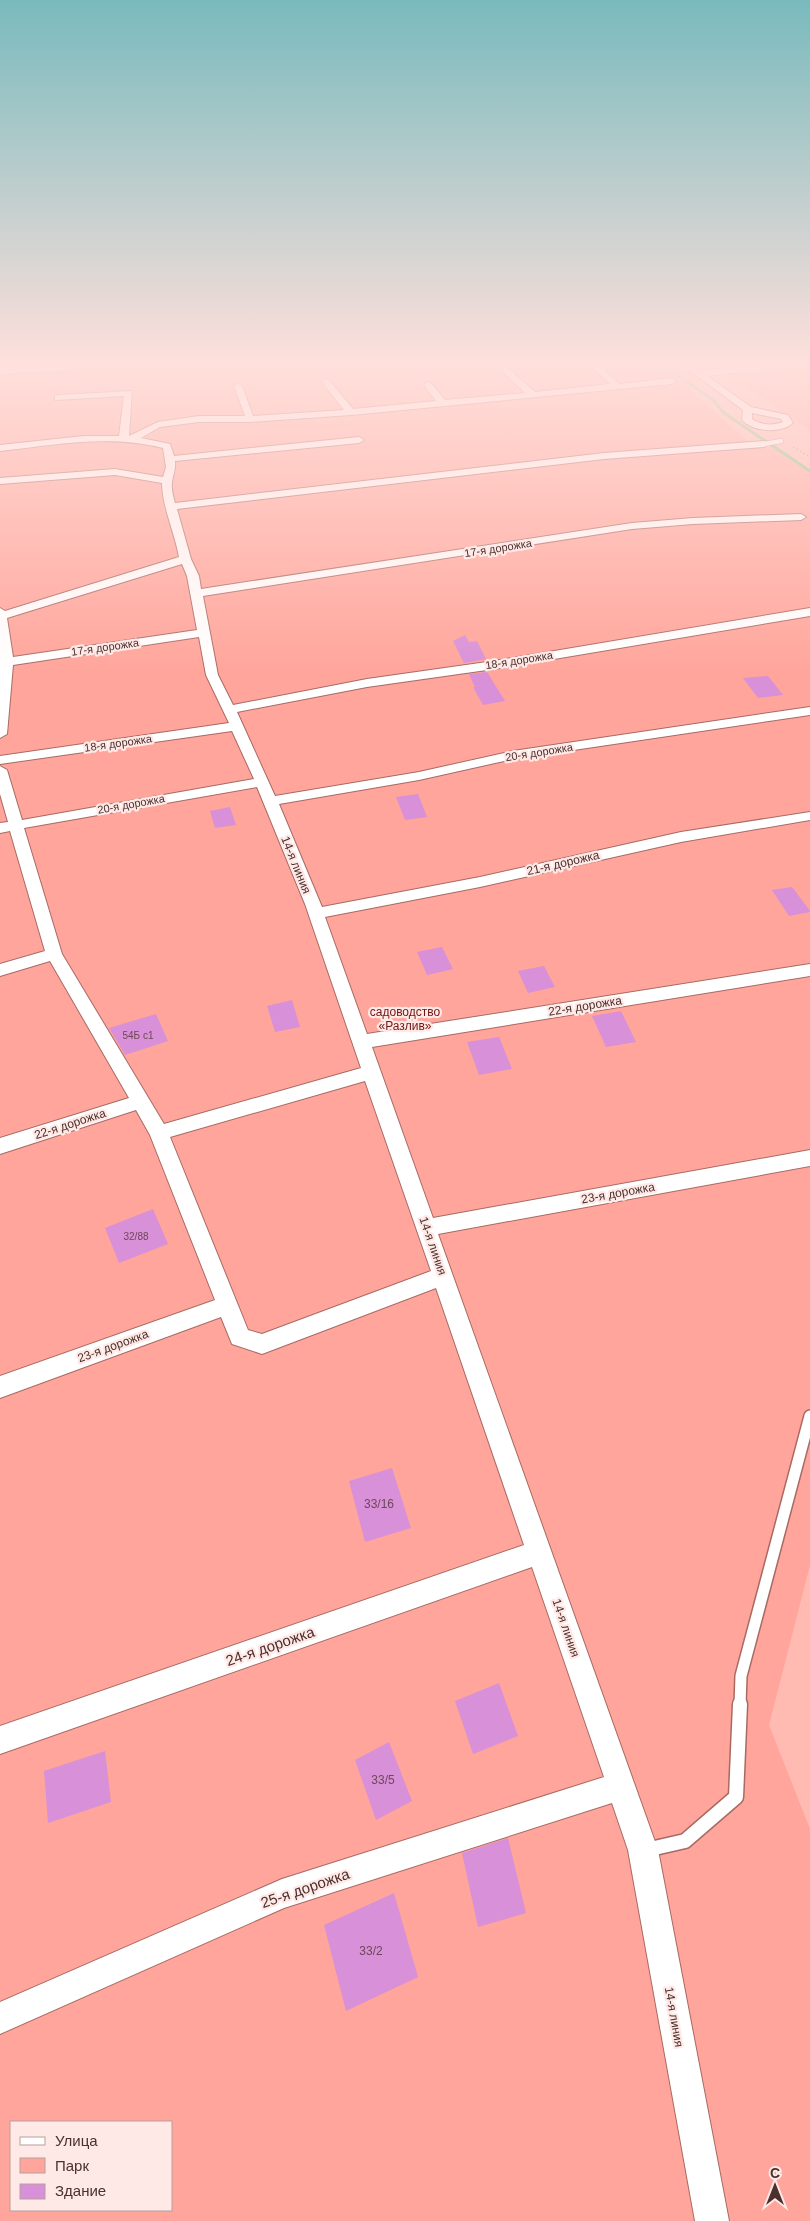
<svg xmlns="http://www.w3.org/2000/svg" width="810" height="2221" font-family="Arial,sans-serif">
  <rect width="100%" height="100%" fill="#ffbab2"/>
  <!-- green -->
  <g fill="#ffa59b" fill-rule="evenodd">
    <path d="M0,364H657L684,384L755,448L771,447L810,473V1565L769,1725L810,1829V2221H0ZM11,2122H171V2210H11Z"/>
    <path d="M810,366V430L729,376Z"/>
  </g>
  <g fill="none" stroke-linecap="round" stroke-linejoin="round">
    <!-- stream -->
    <path stroke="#73c37c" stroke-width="3" d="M661,364L713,400L724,413L810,471"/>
  </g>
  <!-- building -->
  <g fill="#d890d8">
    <path d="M465,635L469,642L477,641L486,659L464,663L453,641Z"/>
    <path d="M487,672L505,701L483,705L473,687H475L469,674Z"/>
    <path d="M768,676L783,695L758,698L743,678Z"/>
    <path d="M418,794L427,817L405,820L396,797Z"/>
    <path d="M230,807L236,825L215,828L210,811Z"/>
    <path d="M792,887L810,911V912L789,916L772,890Z"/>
    <path d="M442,947L453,969L427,975L417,952Z"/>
    <path d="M544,966L555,987L528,993L518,971Z"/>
    <path d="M292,1000L300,1027L275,1032L267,1006Z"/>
    <path d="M621,1011L636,1042L606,1047L592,1016Z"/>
    <path d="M156,1014L168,1041L125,1055L109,1028Z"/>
    <path d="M499,1037L512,1069L479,1075L467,1042Z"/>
    <path d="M153,1209L168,1244L119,1263L105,1228Z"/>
    <path d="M392,1468L411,1528L365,1542L349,1481Z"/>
    <path d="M499,1683L518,1736L473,1754L455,1701Z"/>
    <path d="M389,1742L412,1801L376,1820L355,1760Z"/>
    <path d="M105,1751L111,1802L48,1823L44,1771Z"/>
    <path d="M508,1838L526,1913L478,1927L462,1853Z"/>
    <path d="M394,1893L418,1977L346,2011L324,1925Z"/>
  </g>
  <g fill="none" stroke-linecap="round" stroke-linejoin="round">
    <defs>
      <path id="lane-far2" d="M764,444L781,441"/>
      <path id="lane-far1" d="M740,1705L741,1676L810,1416"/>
      <path id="lane" d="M646,1850L685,1841L736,1797L740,1704"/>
      <g id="street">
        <path d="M76,364H128L124,366L0,374V368Z"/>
        <path d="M589,364H598L619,384L672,378L676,381L672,384L351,415L250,422H199L160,427L141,438L170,444L174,456L359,437L364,440L359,443L175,461C176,469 173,475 172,482C171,489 173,496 175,503L604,453L764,441L769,444L764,447L604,459L177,509L191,559L199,576L201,589L632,523L693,518L801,514L806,517L801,520L693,524L632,529L203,596L218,675L233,705L367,679L494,661L810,608V616L494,669L367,687L237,712L275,796L419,772L513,751L810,707V715L513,759L419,780L279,804L322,907L480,877L681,832L810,812V820L681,842L480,887L325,917L367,1034L810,964V976L372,1047L433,1218L810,1150V1166L438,1234L658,1850L729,2221H695L628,1850L612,1803L284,1908L0,2034V2002L282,1879L604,1777L532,1567L0,1754V1726L524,1545L436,1288L262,1354L232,1344L221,1317L0,1398V1376L215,1300L150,1135L136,1110L0,1154V1138L129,1098L50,961L0,976V964L45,951L10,831L0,833V823L8,822L0,794V766L7,770L22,820L254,779L232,731L0,764V756L229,723L206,675L199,637L13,665L7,734L0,738V608L5,611L179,557C175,534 162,506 162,483L115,475L0,484V478L115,469L163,477L166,467L163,448C109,434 54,445 0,451V445L84,436H119L124,396L55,400V396L58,395L132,391L129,436L158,422L199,416H245L234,386L238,383L242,386L253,416L344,410L322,382L326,379L329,380L353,409L436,401L424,385L428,382L431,383L445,400L525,393L503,372L502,370L506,367L535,392L610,384ZM182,564L187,576L197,630L13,657L7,618ZM257,787L305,904L361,1068L164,1124L62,954L24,828ZM365,1081L431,1271L262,1334L248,1330L170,1137Z"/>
        <path d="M681,364H691L701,371L765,364H794L790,366L707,376L751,407L788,415L793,423C780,434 754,432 742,420L743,410ZM752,413L781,419L783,422C772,426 761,425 752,419Z"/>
      </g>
    </defs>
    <!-- lane-far2 casing -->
    <use href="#lane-far2" stroke="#a86a63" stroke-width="5.5"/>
    <!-- lane-far1 casing -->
    <use href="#lane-far1" stroke="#a86a63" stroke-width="14"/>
    <!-- lane casing -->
    <use href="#lane" stroke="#a86a63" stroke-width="17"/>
    <!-- street casing -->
    <use href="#street" stroke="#a86a63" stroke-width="2"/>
    <!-- path -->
    <path stroke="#ad7b75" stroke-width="1" stroke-dasharray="2 2" stroke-linecap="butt" d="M793,447L810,457"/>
    <!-- lane-far2 -->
    <use href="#lane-far2" stroke="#fff" stroke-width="4.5"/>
    <!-- lane-far1 -->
    <use href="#lane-far1" stroke="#fff" stroke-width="11"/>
    <!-- lane -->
    <use href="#lane" stroke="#fff" stroke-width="14"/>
    <!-- street -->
    <use href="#street" fill="#fff" fill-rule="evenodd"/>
  </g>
  <!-- sky -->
  <linearGradient id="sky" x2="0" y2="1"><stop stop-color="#79babd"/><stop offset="0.54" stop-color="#ffe0dc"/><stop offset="1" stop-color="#ffe0dc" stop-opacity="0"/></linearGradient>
  <rect width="810" height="675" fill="url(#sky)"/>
  <g text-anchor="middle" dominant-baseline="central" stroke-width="4.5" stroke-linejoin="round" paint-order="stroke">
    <!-- number labels -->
    <g font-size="10" fill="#6e4858">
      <text x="138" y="1035">54Б с1</text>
      <text x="136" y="1236">32/88</text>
    </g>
    <!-- far-street labels -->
    <g font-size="11" fill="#4b302d" stroke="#ffe9e6">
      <text transform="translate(498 548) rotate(-9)">17-я дорожка</text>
      <text transform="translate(105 647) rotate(-8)">17-я дорожка</text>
      <text transform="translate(519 660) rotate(-9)">18-я дорожка</text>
      <text transform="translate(118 743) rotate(-8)">18-я дорожка</text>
      <text transform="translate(539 752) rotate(-9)">20-я дорожка</text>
      <text transform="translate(131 804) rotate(-10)">20-я дорожка</text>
    </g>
    <!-- street labels -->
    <g font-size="12" fill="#4b302d" stroke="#ffe9e6">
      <text transform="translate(563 863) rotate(-13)">21-я дорожка</text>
      <text transform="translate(296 865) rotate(68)">14-я линия</text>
      <text transform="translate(585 1006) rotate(-9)">22-я дорожка</text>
      <text transform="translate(70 1124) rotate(-18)">22-я дорожка</text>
      <text transform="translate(618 1193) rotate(-10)">23-я дорожка</text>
      <text transform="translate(433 1246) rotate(71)">14-я линия</text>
      <text transform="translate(113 1346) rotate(-20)">23-я дорожка</text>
      <text transform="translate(566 1628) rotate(71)">14-я линия</text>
      <text transform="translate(674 2017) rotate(80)">14-я линия</text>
    </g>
    <!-- park labels -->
    <g font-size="12" fill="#721514" stroke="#ffe9e6">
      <text x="405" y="1012">садоводство<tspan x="405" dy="14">«Разлив»</tspan></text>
    </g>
    <!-- near-number labels -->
    <g font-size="12" fill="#6e4858">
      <text x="379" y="1504">33/16</text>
      <text x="383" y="1780">33/5</text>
      <text x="371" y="1951">33/2</text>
    </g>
    <!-- near-street labels -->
    <g font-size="15" fill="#4b302d" stroke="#ffe9e6">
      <text transform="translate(270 1646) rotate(-19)">24-я дорожка</text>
      <text transform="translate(305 1888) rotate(-19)">25-я дорожка</text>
    </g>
  </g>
  <!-- legend -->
  <rect x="10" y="2121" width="162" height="90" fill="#ffe9e6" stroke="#b79f9c"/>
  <rect x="20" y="2137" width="25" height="8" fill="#ffffff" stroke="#b79f9c"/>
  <text x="55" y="2146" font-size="15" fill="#4b302d">Улица</text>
  <rect x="20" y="2158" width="25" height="15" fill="#ffa59b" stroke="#b79f9c"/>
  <text x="55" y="2171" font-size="15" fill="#4b302d">Парк</text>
  <rect x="20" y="2184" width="25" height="15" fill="#d890d8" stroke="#b79f9c"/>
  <text x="55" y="2196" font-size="15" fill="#4b302d">Здание</text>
  <!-- north arrow -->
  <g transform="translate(775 2186)" stroke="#ffe9e6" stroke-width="4" paint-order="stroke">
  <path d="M0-4L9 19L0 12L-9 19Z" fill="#4b302d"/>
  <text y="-8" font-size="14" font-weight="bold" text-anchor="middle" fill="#4b302d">С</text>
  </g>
</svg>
